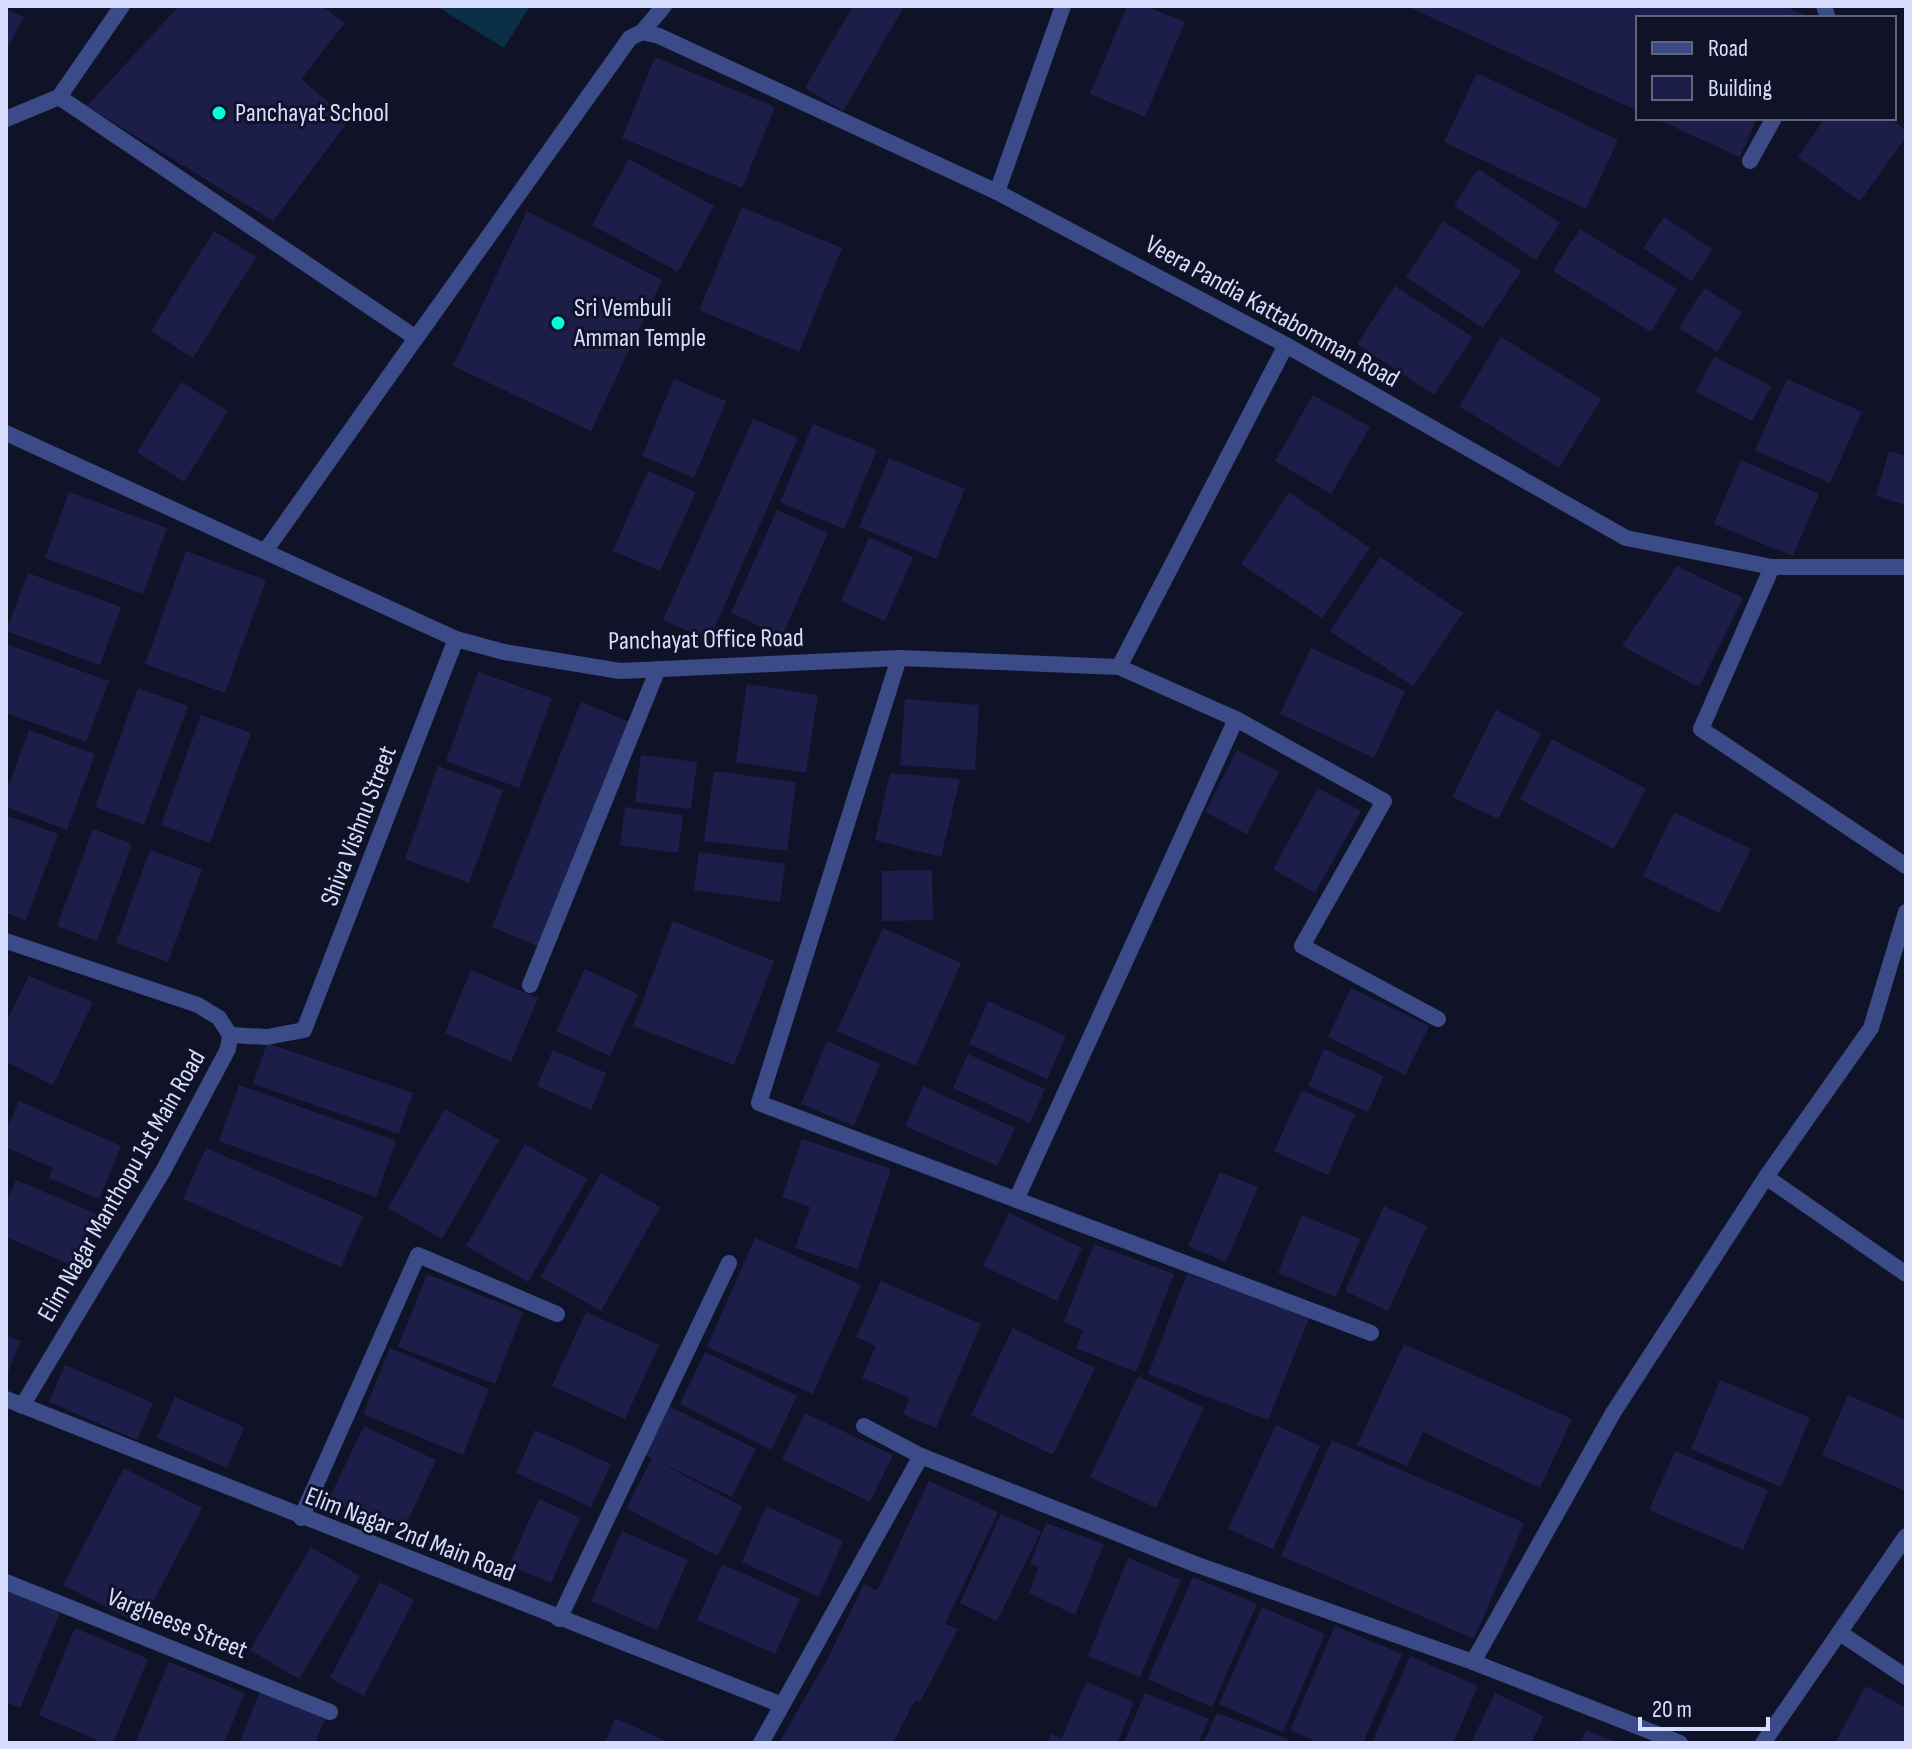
<svg xmlns="http://www.w3.org/2000/svg" width="1912" height="1749" font-family="'Sofia Sans Condensed',sans-serif">
  <rect width="100%" height="100%" fill="#101228"/>
  <!-- water -->
  <path fill="#0b2f47" d="M436,6H530L504,48Z"/>
  <!-- building -->
  <g fill="#1c1e49">
    <path d="M179,6H322L345,23L301,79L349,120L273,221L87,106Z"/>
    <path d="M853,6L904,7L843,111L805,88Z"/>
    <path d="M1127,6H1145L1185,22L1145,117L1090,94Z"/>
    <path d="M1406,6H1785L1804,15L1802,18H1638V111Z"/>
    <path d="M6,9L24,17L6,50Z"/>
    <path d="M655,57L775,107L742,188L622,138Z"/>
    <path d="M1477,73L1618,140L1586,209L1444,142Z"/>
    <path d="M1654,118H1757L1740,157Z"/>
    <path d="M1825,118H1889L1906,130V137L1860,201L1798,157Z"/>
    <path d="M629,159L714,206L678,272L592,225Z"/>
    <path d="M1478,169L1560,223L1536,260L1454,206Z"/>
    <path d="M742,207L842,248L799,352L699,310Z"/>
    <path d="M527,211L662,280L591,431L453,366Z"/>
    <path d="M1664,217L1712,249L1692,281L1643,248Z"/>
    <path d="M1443,221L1521,271L1483,328L1406,277Z"/>
    <path d="M1580,229L1677,289L1651,332L1553,271Z"/>
    <path d="M214,231L256,257L193,358L151,331Z"/>
    <path d="M1395,286L1473,337L1434,395L1357,344Z"/>
    <path d="M1704,288L1742,312L1717,352L1679,328Z"/>
    <path d="M1501,337L1601,399L1559,468L1459,406Z"/>
    <path d="M1714,356L1771,386L1752,421L1696,392Z"/>
    <path d="M674,379L726,401L694,478L642,456Z"/>
    <path d="M1787,379L1862,412L1830,483L1755,450Z"/>
    <path d="M181,382L228,411L184,482L137,452Z"/>
    <path d="M1313,395L1370,427L1331,494L1275,461Z"/>
    <path d="M753,419L798,438L709,640L663,620Z"/>
    <path d="M813,424L877,450L844,529L780,502Z"/>
    <path d="M1889,451L1906,456V505L1876,496Z"/>
    <path d="M889,458L965,489L936,559L859,527Z"/>
    <path d="M1741,460L1819,494L1793,556L1714,524Z"/>
    <path d="M648,471L696,492L660,571L613,551Z"/>
    <path d="M69,492L167,528L143,594L45,558Z"/>
    <path d="M1289,492L1370,548L1322,618L1241,564Z"/>
    <path d="M777,510L828,533L782,636L731,613Z"/>
    <path d="M869,537L913,557L885,621L841,601Z"/>
    <path d="M186,551L266,580L225,693L145,664Z"/>
    <path d="M1380,557L1463,613L1413,686L1330,631Z"/>
    <path d="M1677,566L1743,598L1699,687L1622,646Z"/>
    <path d="M28,573L121,607L100,665L6,631Z"/>
    <path d="M6,644L109,681L86,742L6,713Z"/>
    <path d="M1311,648L1405,691L1374,758L1280,714Z"/>
    <path d="M478,672L552,698L519,788L446,761Z"/>
    <path d="M747,684L818,695L806,773L736,762Z"/>
    <path d="M138,688L188,706L144,825L95,807Z"/>
    <path d="M905,699L979,705L975,770L900,765Z"/>
    <path d="M581,702L632,723L542,948L492,927Z"/>
    <path d="M1496,710L1541,733L1498,819L1452,797Z"/>
    <path d="M201,715L251,733L210,843L161,825Z"/>
    <path d="M29,730L95,754L67,830L6,807V793Z"/>
    <path d="M1552,739L1646,789L1614,849L1520,799Z"/>
    <path d="M1237,750L1279,772L1247,834L1205,812Z"/>
    <path d="M641,755L697,762L691,809L635,802Z"/>
    <path d="M438,766L503,790L469,883L405,859Z"/>
    <path d="M714,771L796,782L787,851L704,841Z"/>
    <path d="M890,773L960,779L941,857L875,840Z"/>
    <path d="M1318,788L1361,811L1315,893L1273,869Z"/>
    <path d="M625,807L683,815L678,853L620,845Z"/>
    <path d="M1674,812L1751,849L1719,913L1643,876Z"/>
    <path d="M6,815L58,834L26,920L6,913Z"/>
    <path d="M93,829L132,844L97,941L57,926Z"/>
    <path d="M150,850L202,869L168,962L116,943Z"/>
    <path d="M699,852L785,864L780,902L694,890Z"/>
    <path d="M932,870L933,920L882,921V871Z"/>
    <path d="M673,921L774,961L734,1065L633,1026Z"/>
    <path d="M883,928L961,963L916,1066L837,1031Z"/>
    <path d="M585,969L638,994L610,1056L556,1031Z"/>
    <path d="M471,970L538,998L511,1062L445,1033Z"/>
    <path d="M29,976L93,1002L53,1085L6,1062V1022Z"/>
    <path d="M1351,988L1429,1026L1405,1075L1328,1037Z"/>
    <path d="M988,1001L1066,1036L1047,1079L969,1044Z"/>
    <path d="M827,1041L880,1064L854,1126L801,1104Z"/>
    <path d="M267,1043L413,1093L399,1134L253,1084Z"/>
    <path d="M1324,1049L1384,1076L1368,1112L1308,1086Z"/>
    <path d="M553,1050L606,1073L591,1110L537,1086Z"/>
    <path d="M968,1054L1045,1089L1030,1123L953,1088Z"/>
    <path d="M239,1085L396,1141L376,1197L219,1141Z"/>
    <path d="M923,1086L1015,1128L997,1166L905,1126Z"/>
    <path d="M1302,1090L1355,1114L1328,1175L1274,1151Z"/>
    <path d="M19,1101L121,1146L99,1199L49,1178L53,1168L6,1147V1131Z"/>
    <path d="M445,1109L499,1140L442,1239L388,1208Z"/>
    <path d="M802,1139L891,1169L858,1269L795,1248L810,1207L782,1197Z"/>
    <path d="M525,1144L587,1179L528,1282L466,1246Z"/>
    <path d="M206,1148L363,1216L341,1267L183,1199Z"/>
    <path d="M1220,1172L1258,1187L1226,1262L1188,1246Z"/>
    <path d="M601,1173L660,1207L601,1311L541,1277Z"/>
    <path d="M16,1180L101,1216L78,1268L6,1237V1203Z"/>
    <path d="M1384,1206L1427,1226L1388,1311L1345,1291Z"/>
    <path d="M1009,1213L1082,1248L1057,1301L983,1266Z"/>
    <path d="M1302,1215L1360,1239L1336,1297L1278,1273Z"/>
    <path d="M755,1238L861,1285L813,1394L707,1347Z"/>
    <path d="M1094,1244L1174,1274L1136,1372L1076,1348L1083,1330L1064,1322Z"/>
    <path d="M427,1274L523,1312L495,1384L398,1347Z"/>
    <path d="M1187,1274L1310,1316L1268,1420L1148,1374Z"/>
    <path d="M881,1281L981,1324L936,1428L903,1414L910,1398L862,1378L876,1346L856,1337Z"/>
    <path d="M586,1312L659,1345L625,1419L552,1386Z"/>
    <path d="M1013,1328L1095,1368L1053,1455L971,1415Z"/>
    <path d="M6,1335L21,1341L6,1377Z"/>
    <path d="M1404,1344L1572,1419L1540,1488L1423,1432L1407,1466L1357,1445Z"/>
    <path d="M390,1348L489,1389L463,1455L363,1414Z"/>
    <path d="M705,1352L797,1396L771,1450L680,1404Z"/>
    <path d="M65,1365L153,1403L137,1440L49,1402Z"/>
    <path d="M1138,1376L1204,1408L1156,1508L1090,1477Z"/>
    <path d="M1720,1380L1810,1418L1781,1487L1691,1449Z"/>
    <path d="M1848,1395L1906,1420V1491L1822,1455Z"/>
    <path d="M175,1397L244,1427L227,1468L157,1438Z"/>
    <path d="M665,1404L756,1449L732,1497L655,1460L743,1507L717,1556L626,1508L652,1458L641,1453Z"/>
    <path d="M805,1413L893,1455L870,1502L782,1459Z"/>
    <path d="M1276,1425L1320,1446L1273,1549L1228,1529Z"/>
    <path d="M364,1426L436,1460L401,1535L329,1499Z"/>
    <path d="M535,1430L611,1464L591,1507L516,1473Z"/>
    <path d="M1332,1440L1524,1523L1474,1639L1281,1556Z"/>
    <path d="M1675,1451L1768,1490L1743,1550L1649,1510Z"/>
    <path d="M124,1468L202,1508L141,1625L63,1585Z"/>
    <path d="M929,1481L998,1512L945,1624L958,1629L920,1702L915,1700L893,1743H779L828,1658L864,1584L877,1591Z"/>
    <path d="M539,1499L580,1518L551,1583L509,1565Z"/>
    <path d="M766,1506L843,1541L819,1597L742,1562Z"/>
    <path d="M1001,1514L1041,1531L997,1621L960,1603Z"/>
    <path d="M1046,1523L1104,1544L1075,1615L1029,1593L1039,1567L1030,1564Z"/>
    <path d="M622,1531L688,1560L657,1630L591,1601Z"/>
    <path d="M311,1547L360,1576L299,1679L250,1650Z"/>
    <path d="M1128,1558L1181,1580L1140,1677L1088,1656Z"/>
    <path d="M722,1564L800,1599L775,1654L697,1620Z"/>
    <path d="M1193,1577L1257,1604L1212,1707L1148,1679Z"/>
    <path d="M380,1582L414,1600L364,1696L330,1678Z"/>
    <path d="M6,1590L60,1613L20,1708L6,1702Z"/>
    <path d="M1262,1607L1325,1634L1283,1732L1219,1704Z"/>
    <path d="M1335,1626L1402,1654L1363,1743H1320L1290,1730Z"/>
    <path d="M75,1628L148,1659L113,1743H104L39,1715Z"/>
    <path d="M1410,1656L1478,1686L1453,1743H1372Z"/>
    <path d="M169,1662L245,1693L224,1743H135Z"/>
    <path d="M1086,1682L1134,1702L1117,1743H1047L1051,1734L1062,1738Z"/>
    <path d="M1866,1686L1906,1708V1743H1835Z"/>
    <path d="M260,1692L325,1719L315,1743H239Z"/>
    <path d="M1145,1693L1209,1719L1198,1743H1124Z"/>
    <path d="M1495,1693L1544,1716L1531,1743H1471Z"/>
    <path d="M1217,1713L1288,1739L1286,1743H1203Z"/>
    <path d="M615,1718L670,1743H605Z"/>
    <path d="M1586,1730L1618,1743H1580Z"/>
  </g>
  <g fill="none" stroke-linecap="round" stroke-linejoin="round">
    <!-- minor -->
    <g stroke="#3b4b87" stroke-width="16">
      <path d="M1824,6L1828,18"/>
      <path d="M642,32L664,6"/>
      <path d="M59,97L416,338L630,38L642,32L659,36L997,192L1286,345L1626,538L1772,567H1906"/>
      <path d="M1750,161L1774,118"/>
      <path d="M997,192L1063,6"/>
      <path d="M6,433L456,639L504,652L620,671L899,658L1119,667L1236,719L1384,801L1302,946L1438,1019"/>
      <path d="M266,550L416,338"/>
      <path d="M1772,567L1701,729L1906,866"/>
      <path d="M899,658L759,1103L1371,1333"/>
      <path d="M1119,667L1286,345"/>
      <path d="M1906,912L1871,1028L1766,1177L1906,1274"/>
      <path d="M6,941L198,1005L219,1018L230,1035L228,1049L163,1171L22,1406"/>
      <path d="M530,985L658,669"/>
      <path d="M230,1035L267,1037L304,1030L456,639"/>
      <path d="M1016,1200L1236,719"/>
      <path d="M6,1399L782,1705"/>
      <path d="M864,1426L921,1456"/>
      <path d="M301,1518L418,1255L557,1314"/>
      <path d="M6,1582L330,1712"/>
      <path d="M559,1619L729,1263"/>
      <path d="M1840,1633L1906,1677"/>
      <path d="M1473,1662L1613,1413L1766,1177"/>
      <path d="M761,1743L921,1456L1195,1564L1473,1662L1680,1743"/>
      <path d="M1763,1743L1906,1536"/>
    </g>
    <!-- tertiary -->
    <path stroke="#3b4b87" stroke-width="16" d="M6,119L59,97L122,6"/>
  </g>
  <!-- markers -->
  <g fill="#04fed9" stroke="#101228" stroke-width="3">
    <circle cx="219" cy="113" r="8"/>
    <circle cx="558" cy="323" r="8"/>
  </g>
  <g text-anchor="middle" dominant-baseline="central" stroke-width="6" stroke-linejoin="round" paint-order="stroke">
    <!-- poi labels -->
    <g font-size="26" fill="#d7ddff" stroke="#101228" text-anchor="start">
      <text x="235" y="113">Panchayat School</text>
      <text x="574" y="308">Sri Vembuli<tspan x="574" dy="30">Amman Temple</tspan></text>
    </g>
    <!-- street labels -->
    <g font-size="26" fill="#d7ddff" stroke="#101228">
      <text transform="translate(1272 312) rotate(29)">Veera Pandia Kattabomman Road</text>
      <text transform="translate(706 640) rotate(-1)">Panchayat Office Road</text>
      <text transform="translate(359 826) rotate(-69)">Shiva Vishnu Street</text>
      <text transform="translate(122 1186) rotate(-60)">Elim Nagar Manthopu 1st Main Road</text>
      <text transform="translate(410 1535) rotate(21)">Elim Nagar 2nd Main Road</text>
      <text transform="translate(177 1624) rotate(22)">Vargheese Street</text>
    </g>
  </g>
  <!-- border -->
  <rect width="1912" height="1749" fill="none" stroke="#d7ddff" stroke-width="16"/>
  <!-- legend -->
  <rect x="1636" y="16" width="260" height="104" fill="#101228" stroke="#60637e" stroke-width="2"/>
  <rect x="1652" y="42" width="40" height="12" fill="#3b4b87" stroke="#60637e" stroke-width="2"/>
  <text x="1708" y="56" font-size="24" fill="#d7ddff">Road</text>
  <rect x="1652" y="76" width="40" height="24" fill="#1c1e49" stroke="#60637e" stroke-width="2"/>
  <text x="1708" y="96" font-size="24" fill="#d7ddff">Building</text>
  <!-- scale -->
  <path d="M1640 1717v12h128v-12" fill="none" stroke="#d7ddff" stroke-width="4"/>
  <text x="1652" y="1717" font-size="24" fill="#d7ddff" stroke="#101228" stroke-width="6" paint-order="stroke">20 m</text>
</svg>
